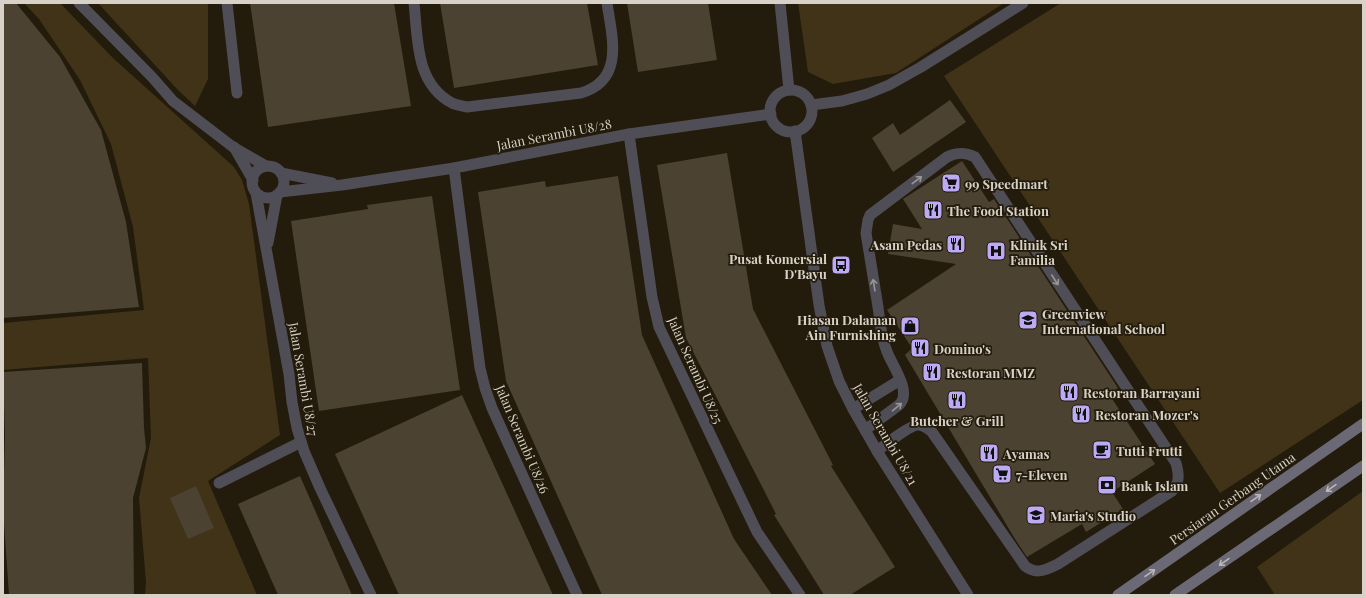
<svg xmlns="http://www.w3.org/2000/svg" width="1366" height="598" font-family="'Playfair Display',serif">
  <rect width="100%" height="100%" fill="#231b0b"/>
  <!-- green -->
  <g fill="#413317">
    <path d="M24,3H60L113,58L234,167L242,180L249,204L280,435L208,481L257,595H145L146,582L139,498L151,438L148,358L3,370V323L144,310L133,227L111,144L80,80L39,19Z"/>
    <path d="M98,3H208V79L195,106L177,89Z"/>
    <path d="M798,3H1004L896,73L833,84L808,72Z"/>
    <path d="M1061,3H1363V400L1220,493L944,76Z"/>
    <path d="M1363,491V595H1275L1257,567Z"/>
  </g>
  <!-- building -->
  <g fill="#4b4231">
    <path d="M3,3H16L60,57L101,130L126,222L139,307L3,318Z"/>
    <path d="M250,3H394L411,106L268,127Z"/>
    <path d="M440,3H587L598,65L454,88Z"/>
    <path d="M627,3H708L717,60L638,72Z"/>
    <path d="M950,100L966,122L893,172L872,138L893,123L900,135Z"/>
    <path d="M727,153L753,309L833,465L831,466L895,567L850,595H824L774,515L776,514L686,338L657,165Z"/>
    <path d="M962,161L989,202L994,199L1118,388L1109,394L1155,464L1112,492L1123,509L1086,532L1082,524L1027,557L1015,539L905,355L912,348L887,310L956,264L888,254L893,224L922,229L903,199Z"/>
    <path d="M618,176L642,335L734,539L772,595H602L506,381L478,192L545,181L546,187Z"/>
    <path d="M432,196L460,390L319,411L291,221L368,209L367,205Z"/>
    <path d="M142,363L144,428L146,448L133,498L134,595H9L3,509L5,436L3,372Z"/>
    <path d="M462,395L553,595H399L335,454Z"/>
    <path d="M300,476L352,595H278L238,504Z"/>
    <path d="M196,486L214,528L188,539L170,498Z"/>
  </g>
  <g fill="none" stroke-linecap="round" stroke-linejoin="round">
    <!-- service -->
    <g stroke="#4f4d56" stroke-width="11">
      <path d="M853,409L900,380"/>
      <path d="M865,430L899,405C913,391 891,365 886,349C881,336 880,321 878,307C874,282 870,258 866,233L868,220L870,215L947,157C957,152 965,152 975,157L1176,463C1179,474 1180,483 1172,491L1058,564C1046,570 1036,575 1025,566L932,432C927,428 924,425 918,425C910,425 885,445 877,451"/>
    </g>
    <!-- minor -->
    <g stroke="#4f4d56" stroke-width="11">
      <path d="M227,3L237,93"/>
      <path d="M414,3C418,39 415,83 452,103C456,105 462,106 467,107L581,93C625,80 612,37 607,3"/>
      <path d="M629,134L652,297L659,327L757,532L800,595"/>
      <path d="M454,168L480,368L485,388L492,408L577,595"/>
      <path d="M256,193L289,374L292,402L297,428L304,451L320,488L371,595"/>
      <path d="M268,243L277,195"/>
      <path d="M219,483L301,442"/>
    </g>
    <!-- tertiary -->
    <g stroke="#4f4d56" stroke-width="11">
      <path d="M79,3L152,77L173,101L233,147L266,166"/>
      <path d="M780,3L789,90"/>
      <circle cx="791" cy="111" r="21"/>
      <path d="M811,105L842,101L867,94L889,85L921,67L1023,3"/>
      <path d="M795,131L819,305L827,346L839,381L853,409L877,451L968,595"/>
      <path d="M234,147L253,180"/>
      <circle cx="268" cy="182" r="16"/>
      <path d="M281,173L332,183"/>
      <path d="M280,192L342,185L454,168L629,134L771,114"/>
    </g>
    <!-- secondary -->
    <g stroke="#6c6976" stroke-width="11">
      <path d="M1118,595L1363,424"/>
      <path d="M1175,595L1363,466"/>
    </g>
  </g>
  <!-- one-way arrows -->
  <defs><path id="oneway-shaft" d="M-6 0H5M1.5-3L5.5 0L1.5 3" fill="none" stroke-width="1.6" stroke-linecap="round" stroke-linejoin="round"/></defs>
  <g stroke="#9a9694">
    <use href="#oneway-shaft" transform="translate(917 180) rotate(-37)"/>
    <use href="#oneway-shaft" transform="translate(1055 280) rotate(57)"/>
    <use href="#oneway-shaft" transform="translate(874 285) rotate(-99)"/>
    <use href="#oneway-shaft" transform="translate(897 407) rotate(-39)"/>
  </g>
  <g stroke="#bcb7b3">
    <use href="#oneway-shaft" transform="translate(1331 488) rotate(145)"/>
    <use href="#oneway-shaft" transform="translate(1256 498) rotate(-35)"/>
    <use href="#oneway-shaft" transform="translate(1224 562) rotate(145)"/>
    <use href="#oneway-shaft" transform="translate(1150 573) rotate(-35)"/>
  </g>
  <!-- icons -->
  <defs>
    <symbol id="supermarket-square" viewBox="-11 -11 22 22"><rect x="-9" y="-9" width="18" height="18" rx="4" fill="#bcaaf5" stroke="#231b0b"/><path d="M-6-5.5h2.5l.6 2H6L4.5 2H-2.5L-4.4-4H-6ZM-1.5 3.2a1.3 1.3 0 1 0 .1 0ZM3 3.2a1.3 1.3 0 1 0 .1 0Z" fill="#111"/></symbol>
    <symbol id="restaurant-square" viewBox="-11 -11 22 22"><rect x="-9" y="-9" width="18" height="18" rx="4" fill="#bcaaf5" stroke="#231b0b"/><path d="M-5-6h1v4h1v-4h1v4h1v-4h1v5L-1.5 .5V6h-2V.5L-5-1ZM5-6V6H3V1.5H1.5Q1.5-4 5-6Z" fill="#111"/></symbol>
    <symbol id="hospital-square" viewBox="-11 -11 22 22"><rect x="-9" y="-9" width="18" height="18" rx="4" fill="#bcaaf5" stroke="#231b0b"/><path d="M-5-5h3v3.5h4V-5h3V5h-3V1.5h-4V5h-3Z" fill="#111"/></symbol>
    <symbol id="bus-square" viewBox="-11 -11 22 22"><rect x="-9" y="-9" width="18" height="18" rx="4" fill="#bcaaf5" stroke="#231b0b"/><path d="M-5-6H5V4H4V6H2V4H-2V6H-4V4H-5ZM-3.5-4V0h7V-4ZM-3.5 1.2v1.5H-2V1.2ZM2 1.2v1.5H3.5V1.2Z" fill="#111"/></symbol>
    <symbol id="school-square" viewBox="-11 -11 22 22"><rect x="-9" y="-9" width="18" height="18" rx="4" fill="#bcaaf5" stroke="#231b0b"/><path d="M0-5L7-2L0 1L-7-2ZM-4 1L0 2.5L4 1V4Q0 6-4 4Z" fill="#111"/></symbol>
    <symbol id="shop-square" viewBox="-11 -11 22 22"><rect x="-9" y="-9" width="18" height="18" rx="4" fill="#bcaaf5" stroke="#231b0b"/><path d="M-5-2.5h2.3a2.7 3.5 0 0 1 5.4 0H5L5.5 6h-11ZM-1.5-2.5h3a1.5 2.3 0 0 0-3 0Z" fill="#111"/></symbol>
    <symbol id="cafe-square" viewBox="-11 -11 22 22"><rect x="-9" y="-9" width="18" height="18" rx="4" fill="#bcaaf5" stroke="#231b0b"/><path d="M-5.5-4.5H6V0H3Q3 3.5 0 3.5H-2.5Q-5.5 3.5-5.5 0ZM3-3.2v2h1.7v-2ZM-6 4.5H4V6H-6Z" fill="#111"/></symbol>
    <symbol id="bank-square" viewBox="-11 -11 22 22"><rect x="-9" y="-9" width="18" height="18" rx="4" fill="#bcaaf5" stroke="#231b0b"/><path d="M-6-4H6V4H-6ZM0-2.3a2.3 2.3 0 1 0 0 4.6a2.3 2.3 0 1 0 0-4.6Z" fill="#111"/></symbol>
  </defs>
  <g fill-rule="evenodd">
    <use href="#supermarket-square" x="940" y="172" width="22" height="22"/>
    <use href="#restaurant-square" x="922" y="199" width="22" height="22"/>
    <use href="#restaurant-square" x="945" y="233" width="22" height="22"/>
    <use href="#hospital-square" x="985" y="240" width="22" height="22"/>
    <use href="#bus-square" x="830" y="254" width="22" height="22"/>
    <use href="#school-square" x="1017" y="309" width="22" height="22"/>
    <use href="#shop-square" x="899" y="315" width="22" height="22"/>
    <use href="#restaurant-square" x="909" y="337" width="22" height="22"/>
    <use href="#restaurant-square" x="921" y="361" width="22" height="22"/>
    <use href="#restaurant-square" x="1058" y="381" width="22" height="22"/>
    <use href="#restaurant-square" x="946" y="389" width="22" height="22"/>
    <use href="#restaurant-square" x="1070" y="403" width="22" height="22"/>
    <use href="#cafe-square" x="1091" y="439" width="22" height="22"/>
    <use href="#restaurant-square" x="978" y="442" width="22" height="22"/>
    <use href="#supermarket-square" x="991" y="463" width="22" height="22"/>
    <use href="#bank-square" x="1096" y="474" width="22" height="22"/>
    <use href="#school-square" x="1025" y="504" width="22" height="22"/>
  </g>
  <g text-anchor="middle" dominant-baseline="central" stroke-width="3.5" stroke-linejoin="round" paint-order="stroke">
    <!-- street labels -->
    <g font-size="13" fill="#d7d1c7" stroke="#231b0b">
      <text transform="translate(554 134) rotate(-11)">Jalan Serambi U8/28</text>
      <text transform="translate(696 370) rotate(66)">Jalan Serambi U8/25</text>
      <text transform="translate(304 379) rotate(80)">Jalan Serambi U8/27</text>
      <text transform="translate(886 434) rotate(60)">Jalan Serambi U8/21</text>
      <text transform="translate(523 439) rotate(67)">Jalan Serambi U8/26</text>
      <text transform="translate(1232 498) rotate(-35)">Persiaran Gerbang Utama</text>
    </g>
    <!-- poi labels -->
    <g font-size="13" font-weight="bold" fill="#d7d1c7" stroke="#231b0b" text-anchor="start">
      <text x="965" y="183">99 Speedmart</text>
      <text x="947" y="210">The Food Station</text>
      <text x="942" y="244" text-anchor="end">Asam Pedas</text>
      <text x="1010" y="244">Klinik Sri<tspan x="1010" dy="15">Familia</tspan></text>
      <text x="827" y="258" text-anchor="end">Pusat Komersial<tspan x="827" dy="15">D'Bayu</tspan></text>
      <text x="1042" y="313">Greenview<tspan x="1042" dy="15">International School</tspan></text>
      <text x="896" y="319" text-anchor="end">Hiasan Dalaman<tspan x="896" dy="15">Ain Furnishing</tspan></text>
      <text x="934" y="348">Domino's</text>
      <text x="946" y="372">Restoran MMZ</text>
      <text x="1083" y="392">Restoran Barrayani</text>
      <text x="1095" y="414">Restoran Mozer's</text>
      <text x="957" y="420" text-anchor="middle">Butcher &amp; Grill</text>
      <text x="1116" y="450">Tutti Frutti</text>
      <text x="1003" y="453">Ayamas</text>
      <text x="1016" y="474">7-Eleven</text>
      <text x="1121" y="485">Bank Islam</text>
      <text x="1050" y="515">Maria's Studio</text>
    </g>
  </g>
  <!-- border -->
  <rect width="1366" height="598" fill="none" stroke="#d7d1c7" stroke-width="8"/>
</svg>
